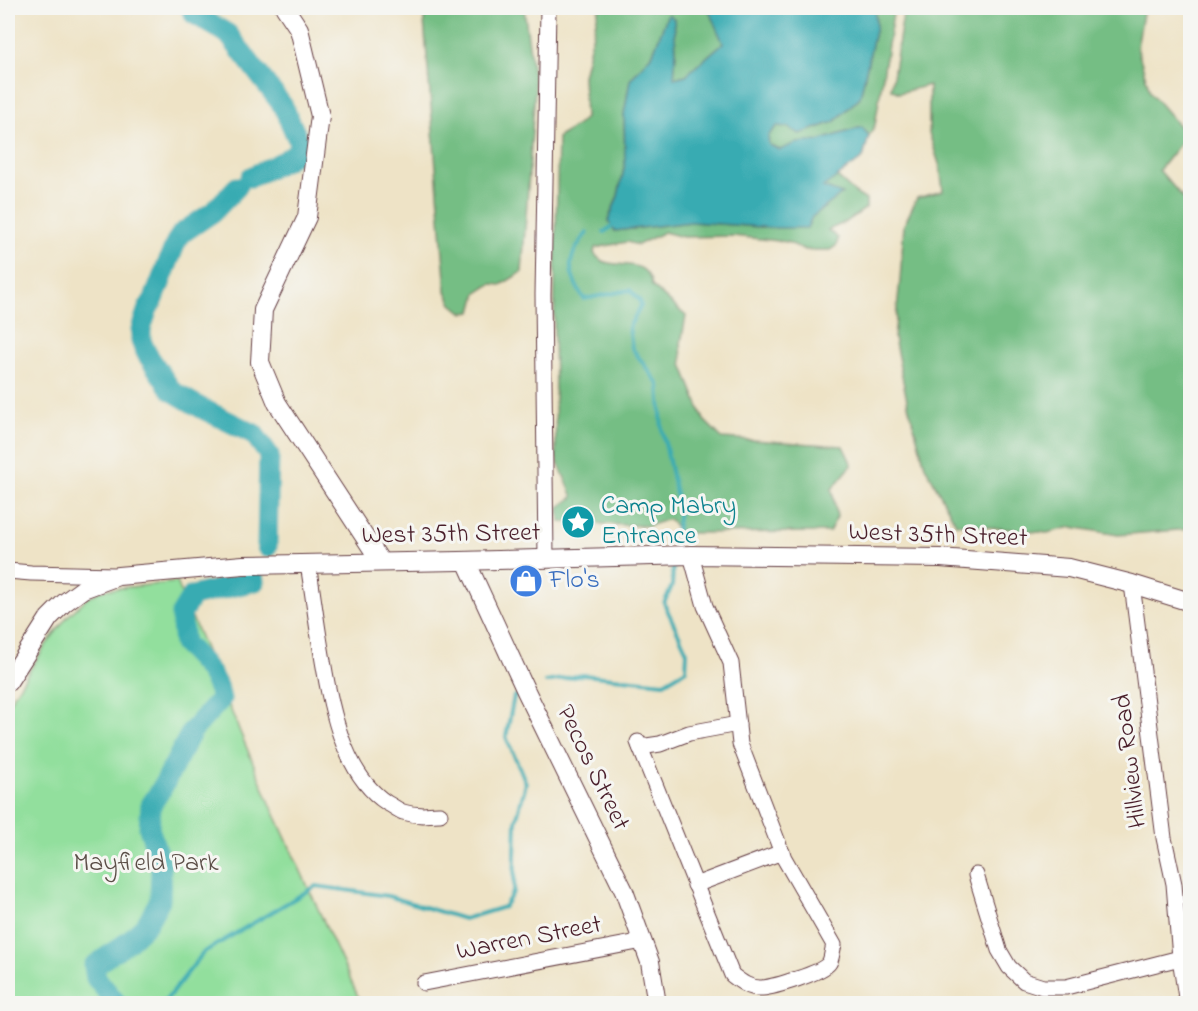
<svg xmlns="http://www.w3.org/2000/svg" width="1198" height="1011" font-family="'Indie Flower',sans-serif">
  <rect width="100%" height="100%" fill="#f6f6f2"/>
  <filter id="ink" filterUnits="userSpaceOnUse"><feTurbulence type="fractalNoise" baseFrequency=".0167" numOctaves="2"/><feDisplacementMap in="SourceGraphic" scale="12" xChannelSelector="R" yChannelSelector="G"/><feConvolveMatrix kernelMatrix="1 2 1 2 8 2 1 2 1" color-interpolation-filters="sRGB"/></filter>
  <filter id="wash" filterUnits="userSpaceOnUse"><feTurbulence type="fractalNoise" baseFrequency=".008" numOctaves="4" result="noise"/><feDisplacementMap in="SourceGraphic" scale="24" xChannelSelector="R" yChannelSelector="G"/><feGaussianBlur stdDeviation="1.35" result="paint"/><feColorMatrix in="noise" values="0 0 0 0 0 0 0 0 0 0 0 0 0 0 0 0 0 1.4 0 .05"/><feComposite in="paint" operator="in"/></filter>
  <g filter="url(#wash)">
    <rect width="100%" height="100%" fill="#eee3c6"/>
    <!-- green -->
    <path fill="#92df9d" stroke="#6e7f64" stroke-width="1.5" d="M177,582L272,808L361,1003H8V704L46,645L67,617L86,599L102,590Z"/>
    <!-- forest -->
    <g fill="#75be84" stroke="#606e58" stroke-width="1.5">
      <path d="M423,8H524L535,89L522,272L501,285L491,284L477,293L472,312L463,313L452,304L446,291Z"/>
      <path d="M599,8H708L723,43L686,75L674,78L676,51L674,19L668,14L653,53L630,80L624,114L625,164L618,196L608,220L615,231L691,222L775,228L812,217L841,194L822,187L836,176L855,193L866,200V208L846,222L828,230L838,238L837,245L830,250H805L787,242L733,236L683,237L664,232L638,245L627,242L595,248L594,253C597,257 601,261 605,262C624,268 647,258 652,286L686,316L681,343L682,364L704,420L722,438L843,446L852,465L832,489L837,517L829,532L681,533L669,519L648,526L560,522L559,507L573,497L556,458L554,332L558,137L575,127L585,118L583,76Z"/>
      <path d="M875,8H894L875,125L869,136L861,127L818,141L796,144L780,150L769,145L768,136L777,126L787,127L800,134L834,122L860,97L876,27Z"/>
      <path d="M904,8H1144L1137,47L1150,92L1187,135L1159,170L1190,206V529L1118,535L1072,527L1047,533L956,524L925,466L908,405L894,338L900,280L904,225L917,198L943,191L940,167L929,133V85L899,93L891,89Z"/>
    </g>
    <!-- water -->
    <path fill="#39abb2" stroke="#42656e" stroke-width="1.5" d="M708,8H875L876,27L860,97L834,122L800,134L787,127L777,126L768,136L769,145L780,150L796,143L818,141L862,127L869,136L863,158L823,187L842,194L812,217L807,228H775L691,222L615,231L608,221L618,196L625,164L624,114L630,80L653,53L668,14L674,19L676,51L674,78L686,75L723,43Z"/>
    <g fill="none" stroke-linecap="round" stroke-linejoin="round">
      <!-- stream -->
      <g stroke="#39abb2" stroke-width="4">
        <path d="M604,232L614,225"/>
        <path d="M587,233C566,258 566,271 584,299L630,290L640,301L641,306L629,327L632,348L659,385L662,429L679,508L676,537"/>
        <path d="M546,682L583,675L664,683L686,670L687,652L664,603L672,586L673,566"/>
        <path d="M163,1004L204,952L316,886L388,896L464,919L504,907L514,891L516,821L526,783L506,737L514,696H516"/>
      </g>
      <!-- river -->
      <g stroke="#39abb2" stroke-width="21">
        <path d="M191,8L194,14L228,34L283,106L299,142L297,152L284,161L251,177"/>
        <path d="M237,187L213,212L182,233L176,242L154,299L148,308L141,329V341L147,354L172,391L201,408L254,434L269,455L267,547"/>
        <path d="M117,1004L96,978L94,966L129,941L146,925L160,900L161,865L149,828L151,805L162,788L192,731L221,699C217,677 200,659 184,644L181,614L192,596L255,581"/>
      </g>
    </g>
  </g>
  <g filter="url(#ink)">
    <g fill="none" stroke-linecap="round" stroke-linejoin="round">
      <defs>
        <g id="minor">
          <path d="M546,559L543,295L548,8"/>
          <path d="M308,564C312,588 315,612 319,637C328,690 338,771 387,803C393,806 398,810 403,812C416,816 427,815 440,814"/>
          <path d="M8,571L31,573L115,575"/>
          <path d="M1132,584L1164,838L1174,884L1180,958L1187,1004"/>
          <path d="M638,742L732,975C741,982 750,989 762,988C774,987 822,973 829,963C832,959 832,950 834,945L784,858L740,744L731,663L705,606L691,555"/>
          <path d="M640,747L660,744L689,733L738,724"/>
          <path d="M976,875L999,950L1009,967L1024,981L1043,987H1066L1180,958"/>
          <path d="M695,885L782,852"/>
          <path d="M424,983L643,941"/>
        </g>
        <g id="tertiary">
          <path d="M285,8L299,29L320,116L307,217L263,310L260,362L277,403L381,562"/>
          <path d="M466,561L526,691L624,891L650,962L657,1004"/>
          <path d="M8,682L49,618L64,603L83,589L118,576L243,565L459,561L691,555L940,558L1069,568L1132,584L1190,602"/>
        </g>
      </defs>
      <!-- minor casing -->
      <use href="#minor" stroke="#633c42" stroke-width="17"/>
      <!-- tertiary casing -->
      <use href="#tertiary" stroke="#633c42" stroke-width="20"/>
      <!-- minor -->
      <use href="#minor" stroke="#fff" stroke-width="15"/>
      <!-- tertiary -->
      <use href="#tertiary" stroke="#fff" stroke-width="18"/>
    </g>
  </g>
  <!-- icons -->
  <defs>
    <symbol id="sight-disc" viewBox="-11 -11 22 22"><circle r="9.5" fill="#0f9aa8" stroke="#f6f6f2"/><path d="M0-6L1.8-2.2L6-1.7L2.9 1.2L3.7 5.4L0 3.3L-3.7 5.4L-2.9 1.2L-6-1.7L-1.8-2.2Z" fill="#fff"/></symbol>
    <symbol id="shop-disc" viewBox="-11 -11 22 22"><circle r="9.5" fill="#3f7fe0" stroke="#f6f6f2"/><path d="M-5-2.5h2.3a2.7 3.5 0 0 1 5.4 0H5L5.5 6h-11ZM-1.5-2.5h3a1.5 2.3 0 0 0-3 0Z" fill="#fff"/></symbol>
  </defs>
  <g fill-rule="evenodd">
    <use href="#sight-disc" x="559" y="503" width="38" height="38"/>
    <use href="#shop-disc" x="507" y="562" width="38" height="38"/>
  </g>
  <g text-anchor="middle" dominant-baseline="central" stroke-width="6" stroke-linejoin="round" paint-order="stroke">
    <!-- culture labels -->
    <g font-size="26" fill="#0d838f" stroke="#f6f6f2" text-anchor="start">
      <text x="601" y="507">Camp Mabry<tspan x="601" dy="30">Entrance</tspan></text>
    </g>
    <!-- street labels -->
    <g font-size="26" fill="#4a1f2b" stroke="#f6f6f2">
      <text transform="translate(451 535) rotate(-1)">West 35th Street</text>
      <text transform="translate(938 536) rotate(2)">West 35th Street</text>
      <text transform="translate(1131 761) rotate(-97)">Hillview Road</text>
      <text transform="translate(592 768) rotate(64)">Pecos Street</text>
      <text transform="translate(529 939) rotate(-11)">Warren Street</text>
    </g>
    <!-- shop labels -->
    <g font-size="26" fill="#366cbe" stroke="#f6f6f2" text-anchor="start">
      <text x="549" y="581">Flo's</text>
    </g>
    <!-- park labels -->
    <g font-size="26" fill="#5c4f48" stroke="#f6f6f2">
      <text x="146" y="864">Mayfield Park</text>
    </g>
  </g>
  <!-- margin -->
  <rect width="1198" height="1011" fill="none" stroke="#f6f6f2" stroke-width="30"/>
</svg>
